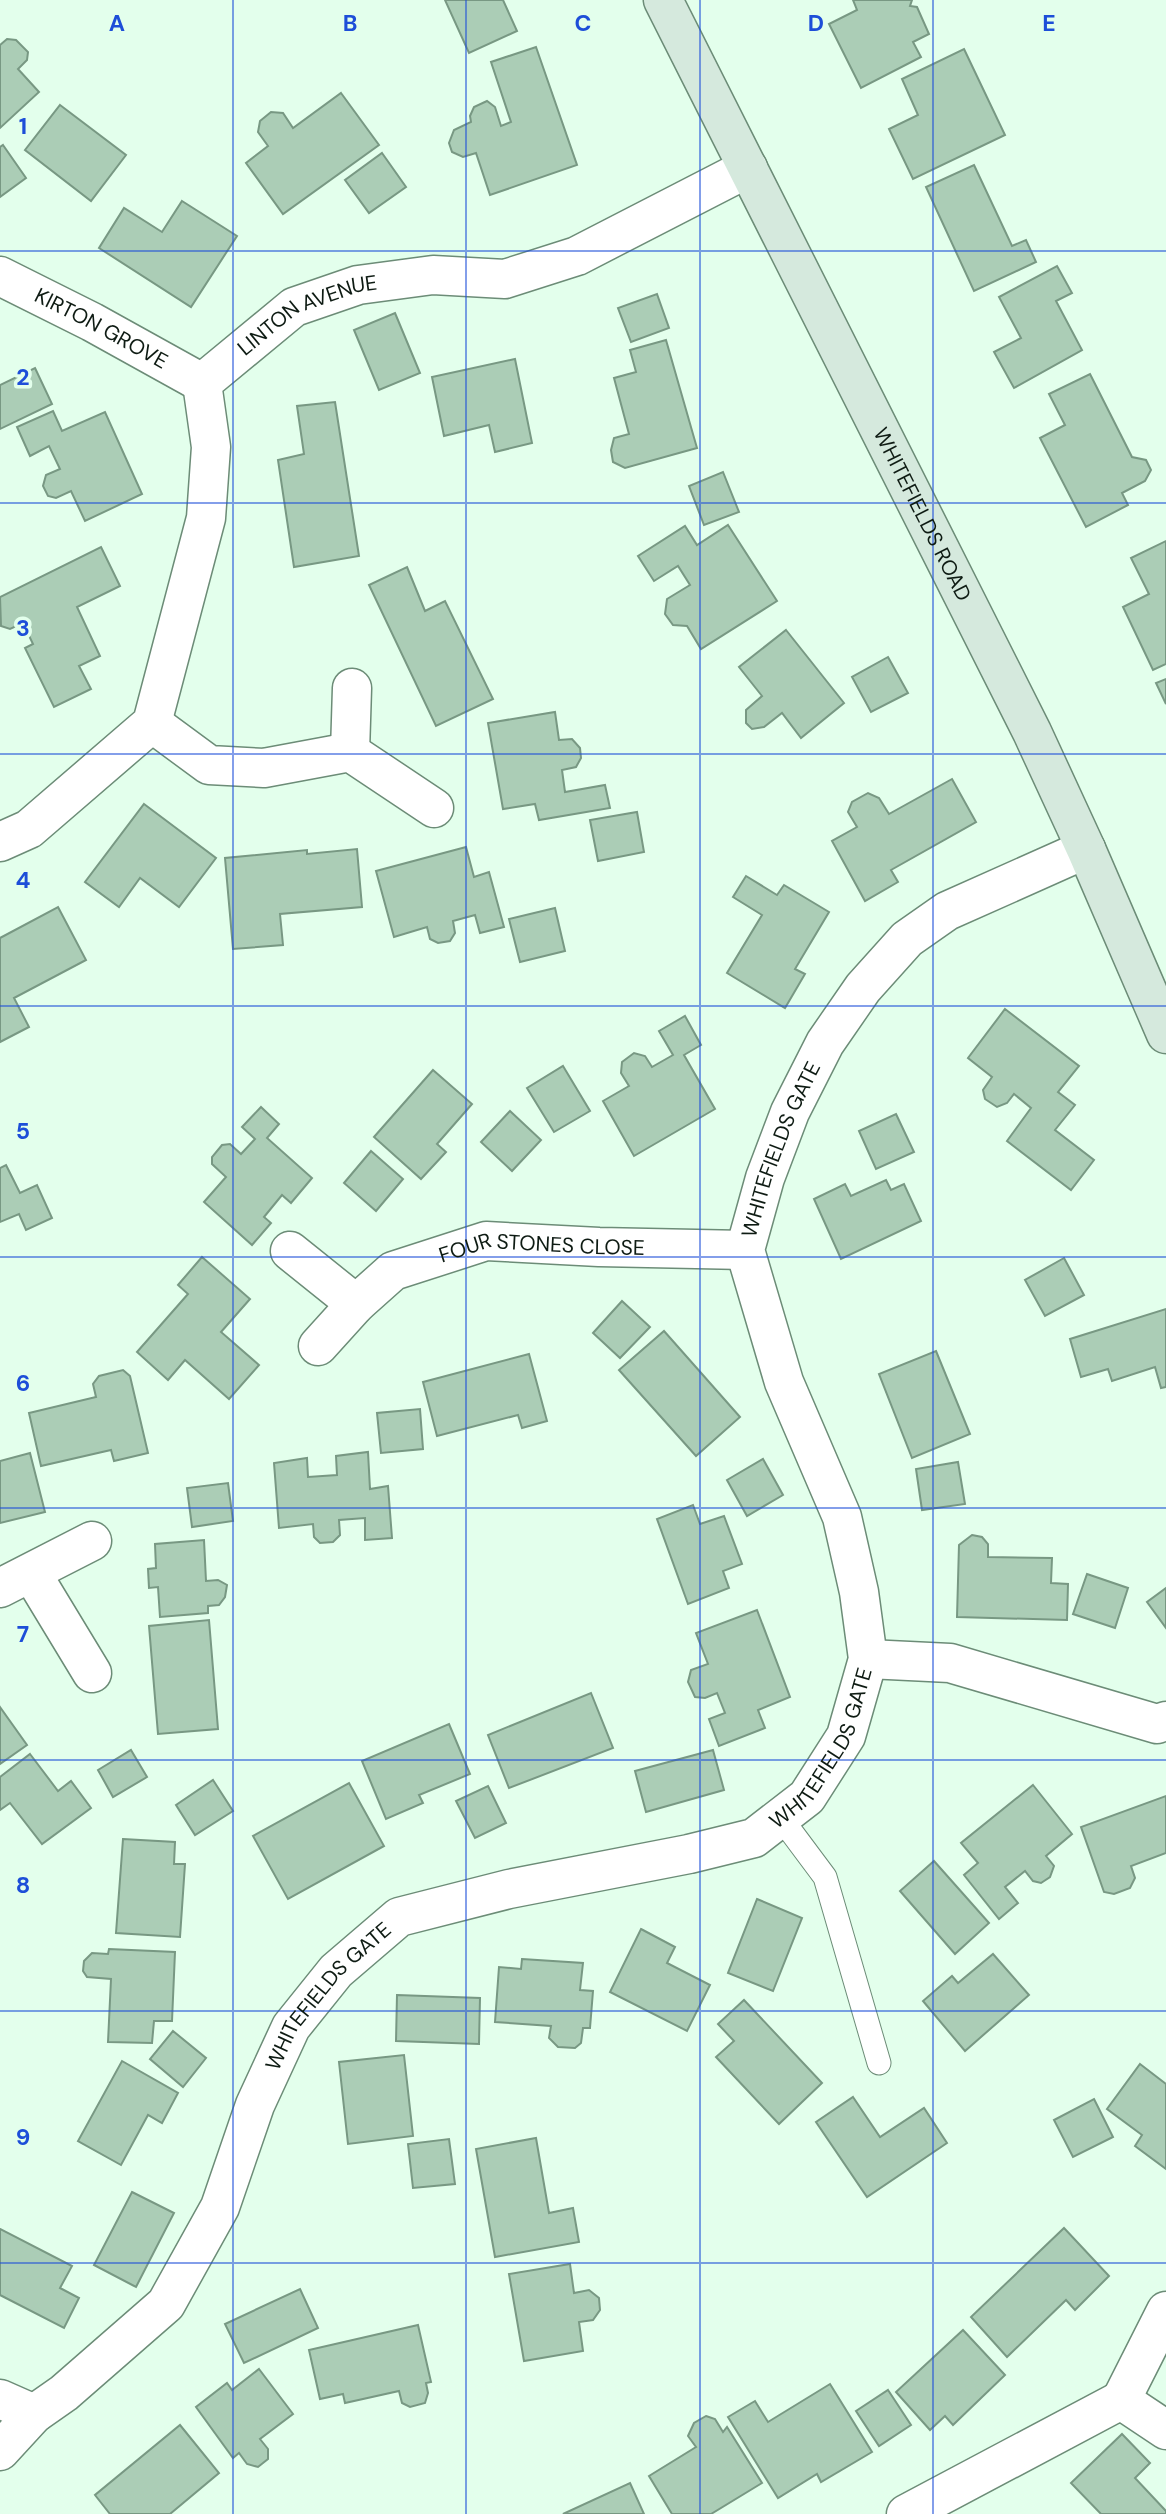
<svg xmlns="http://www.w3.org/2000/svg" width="1166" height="2514" font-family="'DM Sans',sans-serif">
  <rect width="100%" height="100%" fill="#e3ffec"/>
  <!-- building -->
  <g fill="#abcdb6" stroke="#789883" stroke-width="2">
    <path d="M445,0H503L517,31L469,53Z"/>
    <path d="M853,0H912L910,6L917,7L929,34L913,42L921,57L861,88L829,24L857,10Z"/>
    <path d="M7,39L16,40L28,52L27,60L18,69L39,92L0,128V45Z"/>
    <path d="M536,47L577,165L490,195L476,153L463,157L452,152L449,143L454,130L471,122L470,116L474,107L487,101L495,107L501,126L511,122L491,62Z"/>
    <path d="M964,49L1005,135L913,179L889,129L918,115L902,79Z"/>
    <path d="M341,93L379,145L283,214L246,163L268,146L258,132L260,121L271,112L283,113L293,128Z"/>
    <path d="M60,105L126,155L91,201L25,150Z"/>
    <path d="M3,145L26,178L0,197V147Z"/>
    <path d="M382,153L406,187L369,213L345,180Z"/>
    <path d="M974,165L1012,246L1026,240L1036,262L974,291L926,187Z"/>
    <path d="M182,201L237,236L191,307L99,248L124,208L162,232Z"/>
    <path d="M1057,266L1072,293L1056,301L1082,350L1014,388L994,352L1021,338L999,297Z"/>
    <path d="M657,294L669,328L631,342L618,308Z"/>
    <path d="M395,313L420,373L379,390L354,330Z"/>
    <path d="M666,340L697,448L625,468L613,462L611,450L614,438L629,434L614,378L636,372L630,350Z"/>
    <path d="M515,359L532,443L495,452L489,425L444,436L432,377Z"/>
    <path d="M35,368L52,404L0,429V385Z"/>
    <path d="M1090,374L1132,457L1146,460L1151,470L1145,481L1122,493L1128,505L1086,527L1040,438L1065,425L1049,394Z"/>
    <path d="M335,402L359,556L294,567L278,460L304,454L297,406Z"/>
    <path d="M53,411L62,431L105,412L142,494L85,521L71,491L56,498L48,496L43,486L46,475L60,469L49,446L30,456L17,427Z"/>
    <path d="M723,472L739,512L704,525L689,486Z"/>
    <path d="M728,525L777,601L701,649L687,626L673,625L665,614L667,599L690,585L678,566L654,581L638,556L685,526L697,545Z"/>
    <path d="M1166,541V664L1153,670L1123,607L1149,594L1131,558Z"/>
    <path d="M101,547L120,586L77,607L100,656L79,666L91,689L54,707L25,648L33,644L23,623L10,629L1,626L0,597Z"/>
    <path d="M407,567L425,611L445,601L493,699L436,726L369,585Z"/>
    <path d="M786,630L844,703L801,738L782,713L764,727L752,729L746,723V710L762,696L739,667Z"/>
    <path d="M888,657L908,693L871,712L852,677Z"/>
    <path d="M1166,679V704L1156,683Z"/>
    <path d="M555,712L559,740L572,739L580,748L581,758L576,767L562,770L565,792L605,785L610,808L539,820L535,804L503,809L488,723Z"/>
    <path d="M952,779L976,822L891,870L898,882L865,901L832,841L857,827L848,812L852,802L868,793L879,798L889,814Z"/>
    <path d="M144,804L216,858L179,907L140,878L119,907L85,882Z"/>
    <path d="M637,812L644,852L598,861L590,820Z"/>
    <path d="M466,847L474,877L489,872L504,927L480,933L475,915L453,921L455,933L450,941L438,943L430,939L427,927L394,937L376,871Z"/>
    <path d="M357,849L362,907L280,914L283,945L233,949L225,858L307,850V854Z"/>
    <path d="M746,876L777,895L784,885L829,912L795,969L805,974L785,1008L727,973L762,915L733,897Z"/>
    <path d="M58,907L86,960L14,998L29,1027L0,1042V938Z"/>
    <path d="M555,908L565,951L520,962L509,919Z"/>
    <path d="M1005,1009L1079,1066L1058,1092L1075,1105L1055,1130L1094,1160L1071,1190L1007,1141L1031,1108L1014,1094L1007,1103L997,1107L985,1099L983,1090L992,1077L968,1058Z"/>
    <path d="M685,1016L701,1045L684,1055L715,1109L634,1156L603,1101L629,1086L621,1073L622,1062L634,1053L645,1056L652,1067L673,1055L659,1031Z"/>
    <path d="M563,1066L590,1111L554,1132L527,1088Z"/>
    <path d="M433,1070L472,1104L437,1144L446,1152L421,1179L374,1137Z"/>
    <path d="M261,1107L279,1124L267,1138L312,1178L291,1203L282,1195L264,1217L271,1223L252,1245L204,1202L226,1177L212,1164V1157L222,1145L230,1144L241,1154L255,1139L242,1127Z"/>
    <path d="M510,1111L541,1140L512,1171L481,1142Z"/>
    <path d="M896,1114L914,1152L876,1169L859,1131Z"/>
    <path d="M371,1151L403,1179L376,1211L344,1183Z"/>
    <path d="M6,1165L20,1193L37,1185L52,1218L26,1230L19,1214L0,1222V1168Z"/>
    <path d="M886,1180L891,1190L904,1184L921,1221L841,1259L814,1199L845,1184L851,1196Z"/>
    <path d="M202,1257L250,1299L221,1332L259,1365L229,1399L185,1360L168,1380L137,1352L188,1294L178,1285Z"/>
    <path d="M1064,1258L1084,1295L1045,1316L1025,1280Z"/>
    <path d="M622,1301L650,1327L620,1358L593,1333Z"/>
    <path d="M1166,1309V1387L1161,1388L1155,1367L1112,1381L1108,1369L1081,1377L1070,1339Z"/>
    <path d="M664,1331L740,1417L696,1456L619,1370Z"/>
    <path d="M936,1351L970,1434L912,1458L879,1374Z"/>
    <path d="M529,1354L547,1421L522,1428L518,1415L437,1436L423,1382Z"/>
    <path d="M123,1370L130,1376L148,1453L114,1461L111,1450L41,1466L29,1413L96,1397L93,1384L99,1376Z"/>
    <path d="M420,1409L423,1449L381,1453L377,1413Z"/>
    <path d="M368,1452L370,1489L388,1486L392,1538L365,1540V1518L339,1520L340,1535L333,1542L320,1543L314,1537L313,1524L279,1528L274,1463L307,1458L308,1477L337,1475L336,1456Z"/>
    <path d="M30,1453L45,1512L0,1523V1461Z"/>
    <path d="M763,1459L783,1495L747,1516L727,1480Z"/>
    <path d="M958,1462L965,1504L922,1510L916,1469Z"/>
    <path d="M228,1483L233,1521L192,1527L187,1488Z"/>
    <path d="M693,1505L700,1524L724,1516L742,1564L723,1571L729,1588L688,1604L657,1519Z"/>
    <path d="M972,1535L982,1537L988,1544V1557L1052,1558L1051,1583L1068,1584L1067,1620L957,1617L959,1545Z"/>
    <path d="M204,1540L206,1581L218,1580L227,1585L225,1597L219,1605L208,1606V1613L160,1617L158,1587L149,1588L148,1569L156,1568L155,1544Z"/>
    <path d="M1087,1574L1128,1588L1115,1628L1073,1614Z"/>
    <path d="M1166,1588V1628L1147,1602Z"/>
    <path d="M757,1610L790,1697L758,1710L765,1728L719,1746L709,1719L725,1713L717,1693L705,1698L695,1697L688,1682L691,1670L708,1664L696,1633Z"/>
    <path d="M209,1620L218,1729L158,1734L149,1626Z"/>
    <path d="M591,1693L613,1748L509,1788L488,1735Z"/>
    <path d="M0,1707L27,1745L0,1764Z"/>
    <path d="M449,1724L470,1774L419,1795L423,1803L386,1819L362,1761Z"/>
    <path d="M131,1750L147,1777L113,1797L98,1770Z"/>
    <path d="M713,1750L724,1790L646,1812L635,1771Z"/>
    <path d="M30,1754L58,1791L71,1781L91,1808L42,1844L10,1803L0,1810V1777Z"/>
    <path d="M213,1780L233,1811L195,1835L176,1805Z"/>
    <path d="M349,1783L384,1846L288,1899L253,1836Z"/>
    <path d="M1033,1785L1072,1834L1046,1856L1054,1866L1050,1877L1041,1883L1033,1881L1025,1871L1005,1887L1018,1903L999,1919L964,1875L978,1863L961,1843Z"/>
    <path d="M488,1786L506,1823L475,1838L456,1801Z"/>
    <path d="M1166,1796V1853L1131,1866L1135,1878L1130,1888L1114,1894L1104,1892L1081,1827Z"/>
    <path d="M123,1839L175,1842L174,1864H185L180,1937L116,1933Z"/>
    <path d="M934,1861L989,1923L955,1954L900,1891Z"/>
    <path d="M757,1899L802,1918L773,1991L728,1973Z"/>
    <path d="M641,1929L675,1947L667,1963L710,1985L687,2031L610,1992Z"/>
    <path d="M109,1949L175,1952L172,2021H154L152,2043L108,2042L111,1979L87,1977L83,1971L84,1961L92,1953L108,1954Z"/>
    <path d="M993,1954L1029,1995L965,2051L923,2001L952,1976L958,1983Z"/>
    <path d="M522,1959L583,1963L580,1990L593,1991L590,2028H583L581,2043L575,2048L558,2047L549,2038L551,2026L495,2022L499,1967L521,1969Z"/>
    <path d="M397,1995L480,1998L479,2044L396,2041Z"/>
    <path d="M744,2000L822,2083L779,2124L716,2057L734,2041L718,2024Z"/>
    <path d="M173,2031L206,2058L183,2087L150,2059Z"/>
    <path d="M404,2055L413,2136L348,2144L339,2062Z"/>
    <path d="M122,2061L178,2093L162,2123L148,2115L121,2165L78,2141Z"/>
    <path d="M1140,2064L1166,2084V2169L1135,2146L1142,2135L1107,2109Z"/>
    <path d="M853,2097L880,2137L924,2108L947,2143L867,2197L816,2122Z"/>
    <path d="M1094,2099L1113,2137L1073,2157L1054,2120Z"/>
    <path d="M536,2138L549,2213L573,2208L579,2242L495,2257L476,2149Z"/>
    <path d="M449,2139L455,2184L413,2188L408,2144Z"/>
    <path d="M132,2192L174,2213L136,2287L94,2265Z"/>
    <path d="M1064,2228L1109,2276L1075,2310L1066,2300L1007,2357L971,2317Z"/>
    <path d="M0,2229L72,2266L60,2288L79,2298L64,2328L0,2295Z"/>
    <path d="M570,2264L574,2293L589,2290L599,2298L600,2310L593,2320L579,2322L583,2351L524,2361L509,2274Z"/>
    <path d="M300,2289L318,2328L244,2363L225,2324Z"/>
    <path d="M418,2325L431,2382L426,2383L428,2393L425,2403L410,2407L402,2403L399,2391L345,2403L343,2394L320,2399L309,2350Z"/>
    <path d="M963,2330L1005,2375L953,2425L945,2416L930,2430L896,2392Z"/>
    <path d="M259,2369L293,2414L260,2439L268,2449V2459L258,2467L247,2464L239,2453L233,2458L196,2407L227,2383L232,2390Z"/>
    <path d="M830,2384L872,2452L821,2482L817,2474L778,2498L728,2417L755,2401L768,2422Z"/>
    <path d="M888,2390L911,2425L879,2446L856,2411Z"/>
    <path d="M706,2416L715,2419L723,2432L727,2427L762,2483L711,2514H672L649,2476L696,2447L688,2436L694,2423Z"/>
    <path d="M180,2425L219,2473L170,2514H110L95,2495Z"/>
    <path d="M1122,2434L1150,2463L1135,2478L1166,2511V2514H1101L1071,2483Z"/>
    <path d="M630,2483L644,2514H563Z"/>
  </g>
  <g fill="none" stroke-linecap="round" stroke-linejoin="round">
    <defs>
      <path id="lane" d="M781,1818L825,1877L879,2063"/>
      <g id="street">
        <path id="s1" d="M0,276L92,322L202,383"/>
        <path d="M152,723L209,765L264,768L350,752L434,808"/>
        <path d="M350,752L352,688"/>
        <path id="s2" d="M0,842L29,829L152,723L206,518L211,447L202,383L294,307L358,285L433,275L505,279L577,256L748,168"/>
        <path d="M290,1251L356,1304"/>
        <path id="s3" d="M318,1346L356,1304L393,1271L486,1241L599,1247L745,1250"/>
        <path d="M32,1574L92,1673"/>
        <path d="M0,1588L92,1541"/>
        <path d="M868,1659L950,1663L1157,1724L1166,1721"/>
        <path d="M0,2399L34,2414"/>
        <path d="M1121,2400L1166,2311"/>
        <path id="s4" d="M0,2451L34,2414L64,2393L166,2304L220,2207L255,2105L291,2027L336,1971L399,1917L509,1889L689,1854L754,1838L807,1797L846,1736L868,1659L859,1592L842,1517L784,1382L745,1250L765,1178L790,1112L825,1043L863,988L907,939L947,911L1086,849"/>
        <path d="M906,2514L1121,2400L1166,2430"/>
      </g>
      <g id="secondary">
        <path id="s5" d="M663,0L1032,732L1086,849L1166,1034"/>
      </g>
    </defs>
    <!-- lane casing -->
    <use href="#lane" stroke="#6c8c77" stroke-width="25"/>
    <!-- street casing -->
    <use href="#street" stroke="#6c8c77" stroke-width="41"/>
    <!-- secondary casing -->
    <use href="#secondary" stroke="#6c8c77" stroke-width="41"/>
    <!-- lane -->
    <use href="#lane" stroke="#fff" stroke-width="23"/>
    <!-- street -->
    <use href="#street" stroke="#fff" stroke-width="38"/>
    <!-- secondary -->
    <use href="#secondary" stroke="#d5e9dd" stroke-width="38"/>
  </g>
  <!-- grid -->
  <path fill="none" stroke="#1d4ed8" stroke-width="2" stroke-opacity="0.55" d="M233,0V2514M466,0V2514M700,0V2514M933,0V2514M0,251H1166M0,503H1166M0,754H1166M0,1006H1166M0,1257H1166M0,1508H1166M0,1760H1166M0,2011H1166M0,2263H1166"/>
  <g text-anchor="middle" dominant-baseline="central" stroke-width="7" stroke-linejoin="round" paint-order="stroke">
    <!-- street labels -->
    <g font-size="21" fill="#0e1b13" stroke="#e3ffec">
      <text stroke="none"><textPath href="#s2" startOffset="670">LINTON AVENUE</textPath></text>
      <text stroke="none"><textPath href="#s1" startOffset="114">KIRTON GROVE</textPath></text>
      <text stroke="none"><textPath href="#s5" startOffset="576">WHITEFIELDS ROAD</textPath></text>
      <text stroke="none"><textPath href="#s4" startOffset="1801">WHITEFIELDS GATE</textPath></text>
      <text stroke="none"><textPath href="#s3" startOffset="259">FOUR STONES CLOSE</textPath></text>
      <text stroke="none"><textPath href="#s4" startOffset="1162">WHITEFIELDS GATE</textPath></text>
      <text stroke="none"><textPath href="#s4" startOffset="574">WHITEFIELDS GATE</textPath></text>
    </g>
  </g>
  <g font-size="23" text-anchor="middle" font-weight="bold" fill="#1d4ed8" stroke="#e3ffec" stroke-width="7" stroke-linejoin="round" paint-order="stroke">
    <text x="117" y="31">A</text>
    <text x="350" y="31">B</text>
    <text x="583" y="31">C</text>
    <text x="816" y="31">D</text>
    <text x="1049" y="31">E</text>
    <text x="23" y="134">1</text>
    <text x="23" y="385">2</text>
    <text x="23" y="636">3</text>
    <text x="23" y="888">4</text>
    <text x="23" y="1139">5</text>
    <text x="23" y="1391">6</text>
    <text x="23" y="1642">7</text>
    <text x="23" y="1893">8</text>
    <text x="23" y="2145">9</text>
  </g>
</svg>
